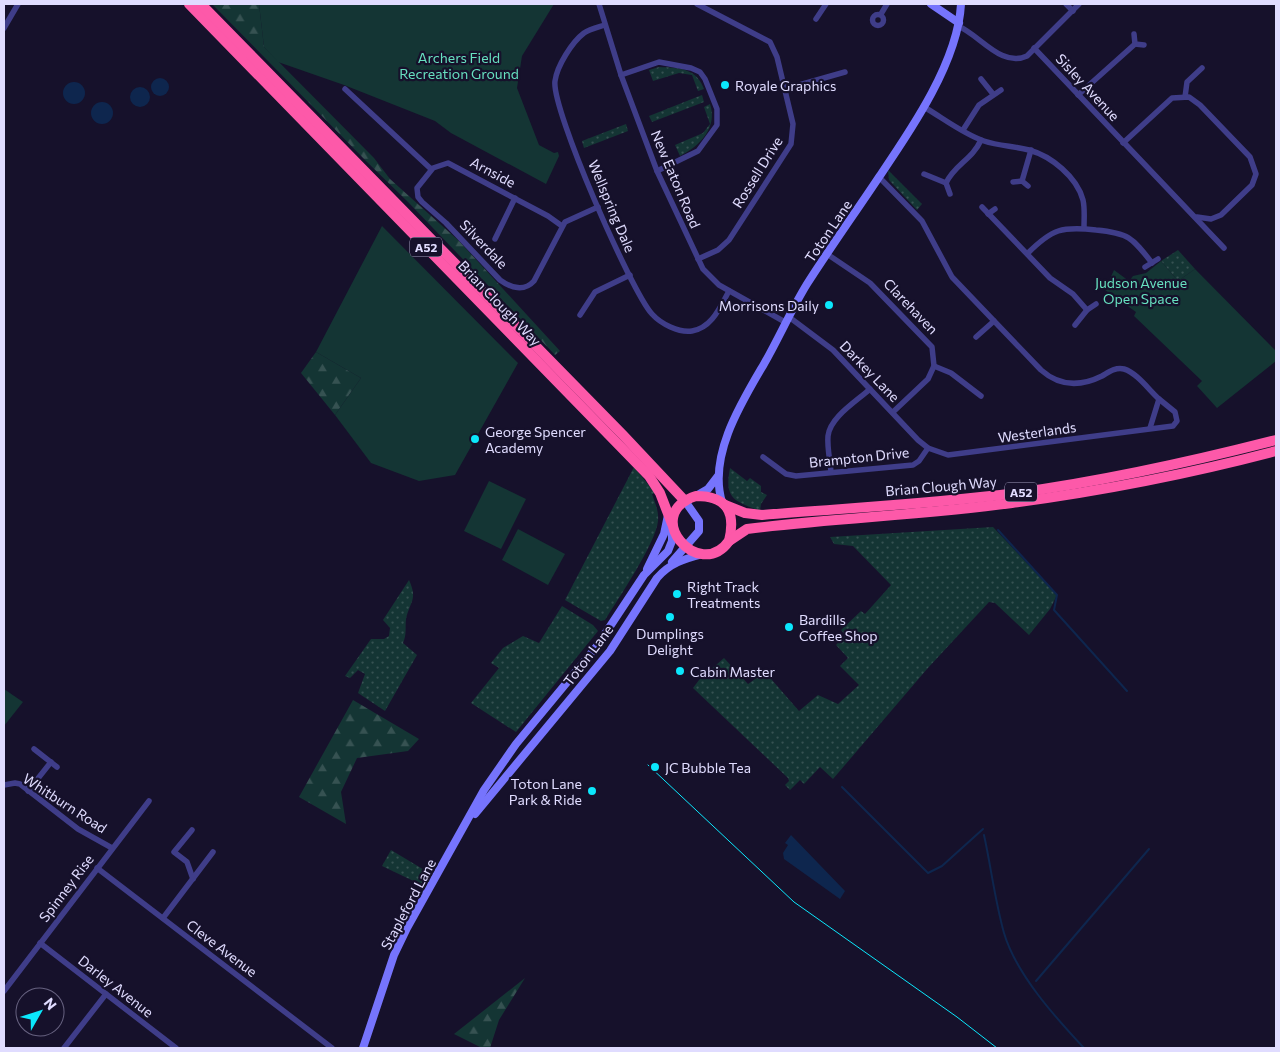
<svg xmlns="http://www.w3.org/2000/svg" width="1280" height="1052" font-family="Commissioner,sans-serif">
  <defs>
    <pattern id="grass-dots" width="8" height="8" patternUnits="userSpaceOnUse" patternTransform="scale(1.25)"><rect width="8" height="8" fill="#143534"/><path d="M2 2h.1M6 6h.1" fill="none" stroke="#365252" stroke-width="1.8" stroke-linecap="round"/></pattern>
    <pattern id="forest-firs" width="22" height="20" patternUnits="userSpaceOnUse" patternTransform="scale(1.25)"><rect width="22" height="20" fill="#143534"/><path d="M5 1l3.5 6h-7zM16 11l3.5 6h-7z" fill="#365252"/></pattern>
  </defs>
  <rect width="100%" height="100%" fill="#16112b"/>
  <!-- grass -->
  <g fill="url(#grass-dots)">
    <path d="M659,67C680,68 696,68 704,89L698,91L692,75L679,73L653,81L649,70Z"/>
    <path d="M702,95L704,102L652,122L649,116Z"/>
    <path d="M710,104C718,127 700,146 680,156L675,145L703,133L710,124L704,107Z"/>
    <path d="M626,124L628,131L584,148L582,141Z"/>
    <path d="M888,170L922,204L917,210L889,180Z"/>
    <path d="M1178,250L1195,269L1178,281L1161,261Z"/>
    <path d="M634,467L655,493L652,494C655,503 659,511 658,521C656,543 618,599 605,620L601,621L565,600Z"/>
    <path d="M730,468L747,481L750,478L761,486V492L767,495L761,504L760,511C734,501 724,499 730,468Z"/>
    <path d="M993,527L1057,595L1050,609L1029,635L995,603L989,602L927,669L833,779L820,767L804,784L800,780L790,790L785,785L789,781L788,778L693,688L699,680L724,658L748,684L765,672L799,711L818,695L838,704L859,685L840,666L848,658L836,645L845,635L841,630L861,611L865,614L891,585L853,546L834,544L830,537Z"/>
    <path d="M409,580C418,600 410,601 406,619C405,628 407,634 403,643L417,655L385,711L358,693L365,674L358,670L350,678L345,676L371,639H384L389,636L390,628L383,620Z"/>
    <path d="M562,606L593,625L598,631L516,732L471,703L499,668L491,663L503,648L523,636L539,643Z"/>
    <path d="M391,850L431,874L424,886L382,866Z"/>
  </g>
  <!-- forest -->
  <g fill="url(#forest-firs)">
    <path d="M212,4H259L264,47L374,158L390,179L459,241L560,351L555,355L408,202L366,161Z"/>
    <path d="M316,352L361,378L335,415L301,373Z"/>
    <path d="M353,700L419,739L408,751L357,758L341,792L346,824L299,797Z"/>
    <path d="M525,978L499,1020L490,1048H482L454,1034Z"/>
  </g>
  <!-- park -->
  <g fill="#143534">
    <path d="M259,4H554L522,56L517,88L539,145L554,153L558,152L559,156L546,184L451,133L435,121L344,85L278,62L264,47Z"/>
    <path d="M382,226L518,363L455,475L419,481L371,463L335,415L361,378L316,352Z"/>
    <path d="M1161,261L1178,281L1195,269L1276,351V361L1217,408L1197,386L1202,381L1134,316L1136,312L1105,290L1114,270L1129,281L1133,276L1146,273Z"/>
    <path d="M489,481L526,499L501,549L464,531Z"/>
    <path d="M518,529L565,554L548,585L502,560Z"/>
    <path d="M4,689L23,702L4,726Z"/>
  </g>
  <!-- water -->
  <g fill="#0e264e">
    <circle cx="160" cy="87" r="9"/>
    <circle cx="74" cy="93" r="11"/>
    <circle cx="140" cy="97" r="10"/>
    <circle cx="102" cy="113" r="11"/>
    <path d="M791,835L845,891L840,899L784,859L783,853L788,845L785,843Z"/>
  </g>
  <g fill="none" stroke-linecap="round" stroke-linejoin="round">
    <!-- stream -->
    <g stroke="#0e264e" stroke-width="2">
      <path d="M998,530L1057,595L1054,610L1127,691"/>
      <path d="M842,787L928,873L942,866L983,829"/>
      <path d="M984,835C991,867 995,901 1004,933C1016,974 1055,1017 1084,1048"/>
      <path d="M1036,981L1149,849"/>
    </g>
    <!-- street -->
    <g stroke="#3f3d89" stroke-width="5.5">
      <path d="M599,4L621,75L657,171L703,269L719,285L785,322"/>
      <path d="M697,4L770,42L777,57L793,124L791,144L729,240L718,250L698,259"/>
      <path d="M1066,4L1073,11"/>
      <path d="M881,14L887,4"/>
      <circle cx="878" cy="20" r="5.5"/>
      <path d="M816,19L826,4"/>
      <path d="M605,25C599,27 590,29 584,33C572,42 557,66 555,81C551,108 631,291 652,314C661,324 679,333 692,331C712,328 720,307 729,291"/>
      <path d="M958,26C980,35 1001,68 1027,56L1079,4"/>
      <path d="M4,28L18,4"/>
      <path d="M1134,34L1135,44L1144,45"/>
      <path d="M1034,48L1224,248"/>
      <path d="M621,75L659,62L691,68L700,72L705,79L717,109V125L698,151L657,171"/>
      <path d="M981,79L993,94"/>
      <path d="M345,89L431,169"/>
      <path d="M785,89L845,72"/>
      <path d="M1078,95L1135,44"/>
      <path d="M1185,97L1187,82L1202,68"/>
      <path d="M924,107C943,118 963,134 984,141C999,146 1014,146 1029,150C1051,156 1077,177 1083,200C1085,209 1084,218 1084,227"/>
      <path d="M963,130L979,105L1001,90"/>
      <path d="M1123,143L1172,98L1189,97L1200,105L1250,157L1256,174L1252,185L1221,215L1211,219L1197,217"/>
      <path d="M924,174L946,183"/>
      <path d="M879,177L922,221L952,277L1041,370C1059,386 1080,387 1102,376C1109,372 1115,367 1124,369C1137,373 1149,390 1159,399L1150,428"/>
      <path d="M1022,181L1031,150"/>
      <path d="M1013,182L1022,181L1028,186"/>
      <path d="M950,194L946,183C955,164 972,160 981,140"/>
      <path d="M982,207L1050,278L1073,294L1087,310"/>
      <path d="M988,214L995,209"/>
      <path d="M562,226L548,216L448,163L433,168L417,188L418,197L422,202L446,223L500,280C511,288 524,292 534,281L565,222L598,207"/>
      <path d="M495,239L515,198"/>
      <path d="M1028,253C1052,229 1062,226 1096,230C1128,233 1132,237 1152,263"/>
      <path d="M827,254L870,283L932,347L934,366L928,379L893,412"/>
      <path d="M1145,267L1158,259"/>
      <path d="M580,315L595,292L630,275"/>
      <path d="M789,317L833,350L918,440L928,448L948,455L1173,426L1177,421L1175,412L1159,399"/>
      <path d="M1075,325L1087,310L1096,304"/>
      <path d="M976,337L994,321"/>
      <path d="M934,366L951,373L981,396"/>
      <path d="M763,457L786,474L796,476L913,465L919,461L928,448"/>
      <path d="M831,472C830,460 827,447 828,436C830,417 857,401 870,389"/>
      <path d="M34,749L57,767"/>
      <path d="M4,785L15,783L20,784L78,829L112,848"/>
      <path d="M28,791L51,762"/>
      <path d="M192,830L174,852L187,862L193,879"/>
      <path d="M97,868L332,1048"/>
      <path d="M163,918L213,852"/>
      <path d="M40,943L176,1048"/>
      <path d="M4,991L149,801"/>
      <path d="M64,1048L106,994"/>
    </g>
    <!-- secondary -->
    <g stroke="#7674fd" stroke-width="8">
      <path d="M931,4L959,23"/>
      <path d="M696,496L708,489L718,476"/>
      <path d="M722,502C708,456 741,403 764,364C779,338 791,310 807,284C830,248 855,213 879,177C911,130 958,62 961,4"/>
      <path d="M672,562L699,531V521L685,501"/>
      <path d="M647,569L664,534L668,515"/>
      <path d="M475,814L610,651L657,578C670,563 684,559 703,554"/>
      <path d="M363,1048L394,955L407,928L484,790L516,744L597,646L644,575L668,551L672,541V528"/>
    </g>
    <!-- highway -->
    <g stroke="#fd59a9" stroke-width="10">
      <path d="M189,4L649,476L660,493L672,524"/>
      <path d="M201,4L623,435L685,501"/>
      <path d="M696,496C727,496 736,512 729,541C699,583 640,514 696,496Z"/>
      <path d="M725,505L745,513L762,515C846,508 932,504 1016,493C1104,481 1190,462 1276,440"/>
      <path d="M729,541L747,529C835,518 924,515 1012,503C1101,491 1189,474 1276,451"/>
    </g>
    <!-- tram -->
    <path stroke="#0be7fc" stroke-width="1" d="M648,765L794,902L957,1017L997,1048"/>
  </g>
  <!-- markers -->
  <g fill="#0be7fc" stroke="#16112b" stroke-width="2">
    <circle cx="725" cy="85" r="5"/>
    <circle cx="829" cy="305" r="5"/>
    <circle cx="475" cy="439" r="5"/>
    <circle cx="677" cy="594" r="5"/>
    <circle cx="670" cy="617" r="5"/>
    <circle cx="789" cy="627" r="5"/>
    <circle cx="680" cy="671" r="5"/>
    <circle cx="655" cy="767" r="5"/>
    <circle cx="592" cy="791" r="5"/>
  </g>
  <g text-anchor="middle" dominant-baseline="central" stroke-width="4.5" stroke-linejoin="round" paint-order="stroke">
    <!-- shield labels -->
    <g fill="#16112b" stroke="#a39fbf" stroke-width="1">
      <rect x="410" y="237.5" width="32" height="19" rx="4"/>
      <rect x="1005" y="482.5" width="32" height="19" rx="4"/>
    </g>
    <g font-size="12" font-weight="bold" fill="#e0dcff">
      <text x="426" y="247">A52</text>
      <text x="1021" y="492">A52</text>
    </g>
    <!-- park labels -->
    <g font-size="14" fill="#67e0c0" stroke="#16112b">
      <text x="459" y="57">Archers Field<tspan x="459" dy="16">Recreation Ground</tspan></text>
      <text x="1141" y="282">Judson Avenue<tspan x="1141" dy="16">Open Space</tspan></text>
    </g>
    <!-- poi labels -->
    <g font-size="14" fill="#e0dcff" stroke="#16112b" text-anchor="start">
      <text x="735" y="85">Royale Graphics</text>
      <text x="819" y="305" text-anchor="end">Morrisons Daily</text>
      <text x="485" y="431">George Spencer<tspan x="485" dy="16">Academy</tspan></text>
      <text x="687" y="586">Right Track<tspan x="687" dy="16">Treatments</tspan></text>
      <text x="799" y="619">Bardills<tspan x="799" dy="16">Coffee Shop</tspan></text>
      <text x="670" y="633" text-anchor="middle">Dumplings<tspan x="670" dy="16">Delight</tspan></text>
      <text x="690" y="671">Cabin Master</text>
      <text x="665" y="767">JC Bubble Tea</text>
      <text x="582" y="783" text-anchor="end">Toton Lane<tspan x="582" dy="16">Park &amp; Ride</tspan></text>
    </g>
    <!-- street labels -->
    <g font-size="14" fill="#e0dcff" stroke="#16112b">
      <text transform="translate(1088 87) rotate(47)">Sisley Avenue</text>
      <text transform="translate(493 172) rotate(28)">Arnside</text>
      <text transform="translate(757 172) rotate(-58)">Rossell Drive</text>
      <text transform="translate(676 179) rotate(67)">New Eaton Road</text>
      <text transform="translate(612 206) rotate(67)">Wellspring Dale</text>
      <text transform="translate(828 231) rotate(-56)">Toton Lane</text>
      <text transform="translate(484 244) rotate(46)">Silverdale</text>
      <text transform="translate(500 303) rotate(46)">Brian Clough Way</text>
      <text transform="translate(911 306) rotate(46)">Clarehaven</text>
      <text transform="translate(870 371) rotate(46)">Darkey Lane</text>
      <text transform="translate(1037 432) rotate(-8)">Westerlands</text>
      <text transform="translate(859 457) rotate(-6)">Brampton Drive</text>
      <text transform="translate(941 486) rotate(-5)">Brian Clough Way</text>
      <text transform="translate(588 655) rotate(-53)">Toton Lane</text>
      <text transform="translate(65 803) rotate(33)">Whitburn Road</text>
      <text transform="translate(66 888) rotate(-53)">Spinney Rise</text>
      <text transform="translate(408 904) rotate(-62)">Stapleford Lane</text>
      <text transform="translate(222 948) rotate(37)">Cleve Avenue</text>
      <text transform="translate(116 986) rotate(38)">Darley Avenue</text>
    </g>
  </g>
  <!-- border -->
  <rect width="1280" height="1052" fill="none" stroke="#e0dcff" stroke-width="10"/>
  <!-- north arrow -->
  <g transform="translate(40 1012) rotate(51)"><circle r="24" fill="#16112b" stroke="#676280"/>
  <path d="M0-4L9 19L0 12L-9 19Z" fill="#0be7fc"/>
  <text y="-8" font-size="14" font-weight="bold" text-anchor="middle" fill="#e0dcff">N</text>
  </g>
</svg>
